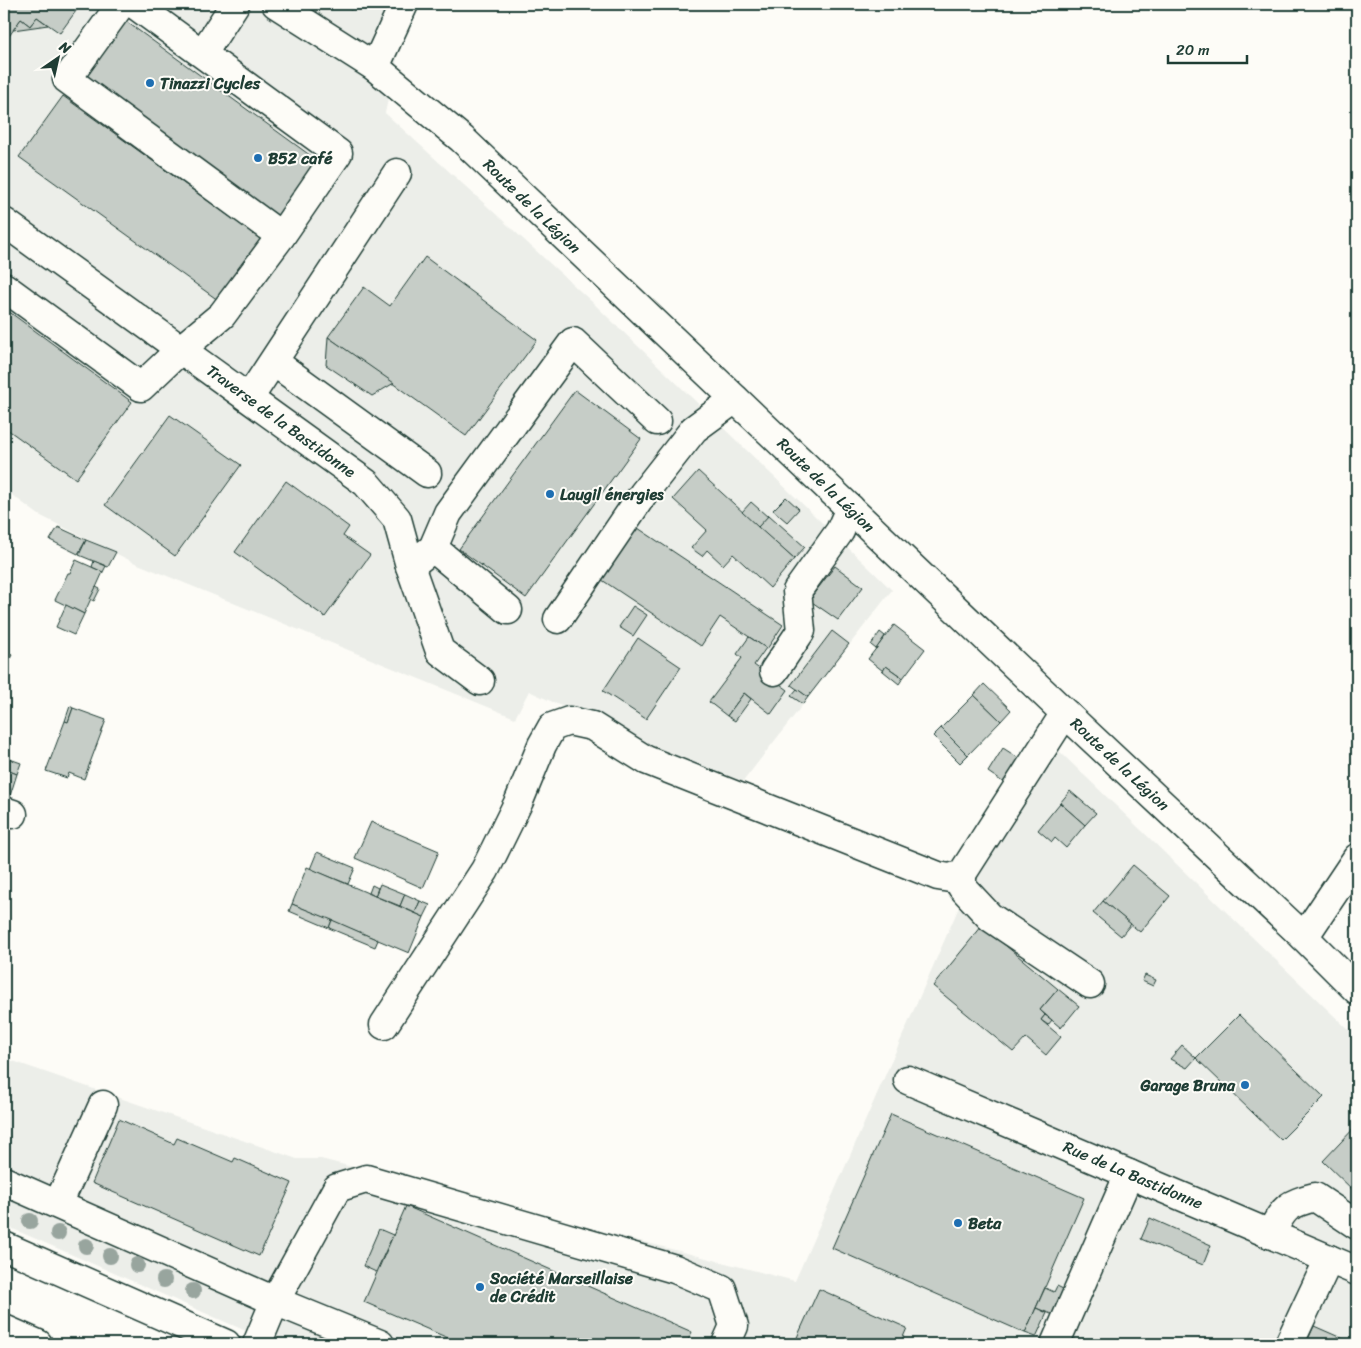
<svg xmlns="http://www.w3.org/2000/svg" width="1361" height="1348" font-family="Sriracha,sans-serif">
  <rect width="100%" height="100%" fill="#fdfcf7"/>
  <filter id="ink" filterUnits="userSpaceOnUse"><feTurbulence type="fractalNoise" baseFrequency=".02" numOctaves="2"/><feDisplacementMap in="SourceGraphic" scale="10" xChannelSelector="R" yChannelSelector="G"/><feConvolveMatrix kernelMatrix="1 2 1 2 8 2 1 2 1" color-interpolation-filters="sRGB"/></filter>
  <g filter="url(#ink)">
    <!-- built -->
    <g fill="#eceee9">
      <path d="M4,4H414L399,50L385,113L591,301L892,590L738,788L529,691L515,718L133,562L39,515L4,489Z"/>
      <path d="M1058,750L1357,1038V1344H276L4,1225V1058L297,1159H321L795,1281L963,898Z"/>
    </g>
    <!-- building -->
    <g fill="#c6cdc7" stroke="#1f3d34">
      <path d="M4,4H81L60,33L37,17L30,26L21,19L5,42Z"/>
      <path d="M346,4H355L351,10L345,6Z"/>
      <path d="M37,17L48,25L13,30L21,19L30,26Z"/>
      <path d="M120,17L322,164L282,221L79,74Z"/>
      <path d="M63,96L266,243L222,303L19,157Z"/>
      <path d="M425,257L537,340L466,436L328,337L364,287L390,306Z"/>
      <path d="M4,308L132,402L76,479L4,427Z"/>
      <path d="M328,337L394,383L372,396L326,365Z"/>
      <path d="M575,390L641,439L526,598L459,549Z"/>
      <path d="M170,415L241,465L175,556L105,505Z"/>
      <path d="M698,471L794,559L770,588L733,554L723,565L707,550L702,556L691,548L707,530L673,499Z"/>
      <path d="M286,481L349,527L343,536L370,555L325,617L235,552Z"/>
      <path d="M786,497L799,509L787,522L773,510Z"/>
      <path d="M751,502L768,517L758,527L742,512Z"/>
      <path d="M769,515L805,547L794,559L758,527Z"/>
      <path d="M632,524L783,625L767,649L720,617L701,646L596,576Z"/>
      <path d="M58,527L86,540L78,554L50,540Z"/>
      <path d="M86,540L116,552L108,567L79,555Z"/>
      <path d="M76,560L103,572L84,614L55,600L68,573H70Z"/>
      <path d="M94,561L106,566L103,572L92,567Z"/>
      <path d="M835,566L863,587L838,620L809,600Z"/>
      <path d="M96,587L100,589L94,601L90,599Z"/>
      <path d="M66,605L84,614L74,635L56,627Z"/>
      <path d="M633,606L647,615L633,636L619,627Z"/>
      <path d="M894,625L925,649L903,678L886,666L883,671L868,659Z"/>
      <path d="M832,631L849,644L808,697L791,685Z"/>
      <path d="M880,632L885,636L876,649L871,645Z"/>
      <path d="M749,637L766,648L754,665L788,690L771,714L744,693L727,716L709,702L742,658L737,654Z"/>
      <path d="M638,638L681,667L646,719L603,691Z"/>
      <path d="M4,649L12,655L4,668Z"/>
      <path d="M886,666L903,678L899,684L883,671Z"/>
      <path d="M984,684L1011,710L1001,721L974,695Z"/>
      <path d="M797,689L808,697L803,704L791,696Z"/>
      <path d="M744,693L751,699L735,721L727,716Z"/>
      <path d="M974,695L1001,721L968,755L941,728Z"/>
      <path d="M70,706L73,708L68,722L65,721Z"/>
      <path d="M73,708L106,720L84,779L69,773L67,778L46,771L65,721L68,722Z"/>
      <path d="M941,728L968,755L960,763L933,736Z"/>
      <path d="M1003,748L1020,759L1004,783L988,772Z"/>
      <path d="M4,757L21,763L17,774L4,769Z"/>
      <path d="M4,769L17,774L8,802L4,800Z"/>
      <path d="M1070,791L1096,813L1085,825L1060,803Z"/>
      <path d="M1060,803L1085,825L1066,848L1055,838L1052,842L1038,830Z"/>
      <path d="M371,822L439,851L423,888L355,858Z"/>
      <path d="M317,852L355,868L348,884L310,869Z"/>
      <path d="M1133,865L1170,896L1140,932L1103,901Z"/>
      <path d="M307,867L424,917L409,953L292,904Z"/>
      <path d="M380,884L405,894L400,906L375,896Z"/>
      <path d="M372,885L378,888L375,896L369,893Z"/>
      <path d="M405,894L420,901L415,913L400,906Z"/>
      <path d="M420,901L430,905L424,917L415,913Z"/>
      <path d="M1103,901L1131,924L1121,936L1093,913Z"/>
      <path d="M292,904L332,920L329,928L289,911Z"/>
      <path d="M332,920L378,940L375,947L329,928Z"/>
      <path d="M982,926L1058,989L1040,1010L1045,1015L1041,1020L1061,1037L1046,1055L1026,1038L1013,1052L933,986Z"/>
      <path d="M1145,975L1156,980L1153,986L1142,981Z"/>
      <path d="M1058,989L1079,1006L1061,1028L1040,1010Z"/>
      <path d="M1045,1015L1052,1020L1048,1025L1041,1020Z"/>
      <path d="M1239,1015L1324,1097L1281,1140L1196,1058Z"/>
      <path d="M1182,1045L1196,1058L1187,1068L1170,1059Z"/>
      <path d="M891,1114L1084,1198L1025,1333L832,1248Z"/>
      <path d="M119,1119L174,1144L177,1138L233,1162L235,1158L292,1183L259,1256L92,1183Z"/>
      <path d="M1357,1125V1194L1323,1161Z"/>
      <path d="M406,1206L692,1332L686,1344H462L364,1302Z"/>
      <path d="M1150,1218L1211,1245L1203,1265L1141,1239Z"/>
      <path d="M379,1229L393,1235L376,1272L363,1266Z"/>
      <path d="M1057,1286L1069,1292L1055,1314H1051L1036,1308L1045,1288L1054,1292Z"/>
      <path d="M819,1289L907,1328L900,1344H794Z"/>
      <path d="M1036,1308L1047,1313L1036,1337L1025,1333Z"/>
      <path d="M1314,1326L1355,1344H1306Z"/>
    </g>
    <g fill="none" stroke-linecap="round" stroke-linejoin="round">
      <defs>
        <g id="minor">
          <path d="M121,4L67,79L281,236L338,153L134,4"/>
          <path d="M203,53L235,4"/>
          <path d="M375,67L404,4"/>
          <path d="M4,222L366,483L397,519L410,566L440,651L480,681"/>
          <path d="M4,287L141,387L181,349L222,315L281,236"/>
          <path d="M274,362L427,473"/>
          <path d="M249,398L397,173"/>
          <path d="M433,548L508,610"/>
          <path d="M410,566L433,548L448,513L573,342L657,421"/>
          <path d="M558,619L643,494L694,429L735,399"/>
          <path d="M774,671L801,631L797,591L840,531L850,508"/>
          <path d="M4,811L13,814"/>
          <path d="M962,874V887L990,917L1090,984"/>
          <path d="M1304,937L1357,858"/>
          <path d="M384,1025L485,870L519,801L542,745L552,727L569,721L592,726L646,760L938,876L950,878L962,874L1065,713"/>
          <path d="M908,1080L1357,1271"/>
          <path d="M4,1181L275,1301L337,1188L366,1179L675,1269L722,1289L734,1326L726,1344"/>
          <path d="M58,1204L103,1105"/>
          <path d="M1270,1234C1285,1207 1285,1205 1315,1197L1357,1225"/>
          <path d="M4,1246L226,1344"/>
          <path d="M257,1344L275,1301L380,1344"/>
          <path d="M1055,1344L1129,1174"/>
          <path d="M1289,1344L1329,1259"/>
        </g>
        <path id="major" d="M276,4L375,67L462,139L1065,713L1304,937L1357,990"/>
        <path id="highway" d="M4,1329L38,1344"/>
      </defs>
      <!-- minor casing -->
      <use href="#minor" stroke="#1f3d34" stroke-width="31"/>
      <!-- major casing -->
      <use href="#major" stroke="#1f3d34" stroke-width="31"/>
      <!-- highway casing -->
      <use href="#highway" stroke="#1f3d34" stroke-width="31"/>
      <!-- minor -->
      <use href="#minor" stroke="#fdfcf7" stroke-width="28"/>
      <!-- major -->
      <use href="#major" stroke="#fdfcf7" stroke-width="28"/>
      <!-- highway -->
      <use href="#highway" stroke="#fdfcf7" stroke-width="28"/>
    </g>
    <!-- trees -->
    <g fill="#98a59e">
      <circle cx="30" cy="1221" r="8"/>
      <circle cx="58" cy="1233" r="8"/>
      <circle cx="86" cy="1246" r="8"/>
      <circle cx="110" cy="1256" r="8"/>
      <circle cx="137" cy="1265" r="8"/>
      <circle cx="164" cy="1280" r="8"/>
      <circle cx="193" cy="1291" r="8"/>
    </g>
  </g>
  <!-- markers -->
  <g fill="#1f6fb2" stroke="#fdfcf7" stroke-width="2">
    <circle cx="150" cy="83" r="5"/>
    <circle cx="258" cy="158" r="5"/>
    <circle cx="550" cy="494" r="5"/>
    <circle cx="1245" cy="1085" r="5"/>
    <circle cx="958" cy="1223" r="5"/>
    <circle cx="480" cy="1287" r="5"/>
  </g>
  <g text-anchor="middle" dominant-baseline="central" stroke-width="4" stroke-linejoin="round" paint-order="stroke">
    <!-- poi labels -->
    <g font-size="16" font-weight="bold" fill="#1f3d34" stroke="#fdfcf7" text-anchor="start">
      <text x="160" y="83">Tinazzi Cycles</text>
      <text x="268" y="158">B52 café</text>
      <text x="560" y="494">Laugil énergies</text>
      <text x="1235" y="1085" text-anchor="end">Garage Bruna</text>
      <text x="968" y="1223">Beta</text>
      <text x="490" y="1278">Société Marseillaise<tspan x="490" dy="18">de Crédit</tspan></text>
    </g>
    <!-- street labels -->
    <g font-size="16" fill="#1f3d34" stroke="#fdfcf7">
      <text transform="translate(532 206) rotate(44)">Route de la Légion</text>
      <text transform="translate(281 421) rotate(36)">Traverse de la Bastidonne</text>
      <text transform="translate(826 485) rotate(44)">Route de la Légion</text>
      <text transform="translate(1120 764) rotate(43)">Route de la Légion</text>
      <text transform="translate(1133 1175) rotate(23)">Rue de La Bastidonne</text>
    </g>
  </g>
  <!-- margin -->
  <rect width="1361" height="1348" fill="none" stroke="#fdfcf7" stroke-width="20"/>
  <rect x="10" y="10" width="1341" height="1328" fill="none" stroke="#1f3d34" stroke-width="2" filter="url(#ink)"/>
  <!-- north arrow -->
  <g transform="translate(58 58) rotate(34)" stroke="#fdfcf7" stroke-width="4" paint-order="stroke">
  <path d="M0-4L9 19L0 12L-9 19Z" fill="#1f3d34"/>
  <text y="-8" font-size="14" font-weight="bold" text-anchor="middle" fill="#1f3d34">N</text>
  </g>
  <!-- scale -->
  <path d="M1168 55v8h79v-8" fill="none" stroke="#1f3d34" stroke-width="2.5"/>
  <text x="1176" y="55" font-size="15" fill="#1f3d34" stroke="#fdfcf7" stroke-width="4" paint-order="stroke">20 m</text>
</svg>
